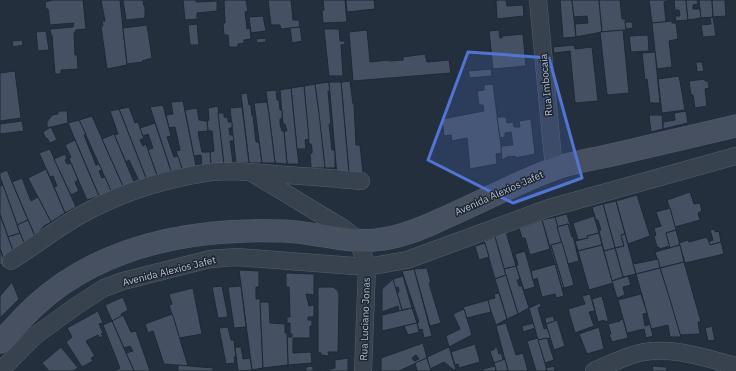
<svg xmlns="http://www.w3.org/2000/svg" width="736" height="371" font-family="'IBM Plex Sans',sans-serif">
  <rect width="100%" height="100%" fill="#242f3e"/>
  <!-- building -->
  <g fill="#455162" stroke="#1f2835" fill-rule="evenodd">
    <path d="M83,0L86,29L76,30L74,33L75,55H77L78,69L61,70V74H55L52,35H51L50,29L73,27L74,23L50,25L48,9H46L45,2L53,0Z"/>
    <path d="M101,0H120L127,65L107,69L101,26H103L102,21H105Z"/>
    <path d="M123,0H143L144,6H145V18L126,20Z"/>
    <path d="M183,0H196V2L217,1V11L197,13V19L185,20Z"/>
    <path d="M224,0H246L248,11L245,12L247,29L250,28L251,39L244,40V43L238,44V47H229L228,35H224L223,23H225Z"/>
    <path d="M268,0H291L293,20H299L300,27L281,29L280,25H271Z"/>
    <path d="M323,0H345L347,22L323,23L322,10H324Z"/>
    <path d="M346,0H374L375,9L347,12Z"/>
    <path d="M496,0H506L507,6L523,5L524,16L497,19Z"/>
    <path d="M560,0H572L576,37L563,38Z"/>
    <path d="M572,0H599L602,32L576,37L575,24L588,23L587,16L574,17Z"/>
    <path d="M599,0H620L622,19H625L626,30L602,32Z"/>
    <path d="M649,0H668V1L664,2L666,22L652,23Z"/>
    <path d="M674,0H686L688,20L676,21L675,16H680L679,10H675Z"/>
    <path d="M686,0H697L698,4L693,5V9H700L701,18L688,20Z"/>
    <path d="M699,0H712L713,17L701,18Z"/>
    <path d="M712,0H725L726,16L713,17Z"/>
    <path d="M263,16L266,31L251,33L249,17Z"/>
    <path d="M713,17L716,36L703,37L701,25L711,24L710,18Z"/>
    <path d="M672,21V23H676L678,39L669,41L672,67L657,69L652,23Z"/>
    <path d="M625,22H632L633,28L626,29Z"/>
    <path d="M197,24L199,45H190L188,25Z"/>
    <path d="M147,25L152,58L142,61L143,62L127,64L123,28Z"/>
    <path d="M300,27L302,41L292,43L290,28Z"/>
    <path d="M324,29H339L340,41H345V44L341,45L343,76H329Z"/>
    <path d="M367,30L370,62L389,60V61L403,60V57L425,54L427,62L449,60L451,73L353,81L349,32Z"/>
    <path d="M499,30L500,38H502V36L523,34L526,66L493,69L489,31Z"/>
    <path d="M623,30L629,93L607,95L600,32Z"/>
    <path d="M46,31L49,50L38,51L36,32Z"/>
    <path d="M648,35L649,51L631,52L629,36Z"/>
    <path d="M266,38V42L257,43L256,39Z"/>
    <path d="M22,40L23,45L13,47L12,41Z"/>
    <path d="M574,45L575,49L592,47L598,101L575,103L570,51L554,53L553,47Z"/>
    <path d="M655,52L660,103H650L647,79L645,80L642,53Z"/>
    <path d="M696,62H702L704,71L697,72Z"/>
    <path d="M491,69L492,76L470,78L468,71Z"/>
    <path d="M15,71L21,118L0,121V73Z"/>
    <path d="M679,76L685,110L662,113L658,79Z"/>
    <path d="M705,79V81H708L709,87V88L705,89L707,106L695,108L693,95H691L689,81Z"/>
    <path d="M350,81L353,104H354L356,145H360L363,173L349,174L341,82Z"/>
    <path d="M329,82L330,92L328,91L331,124H329L332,150H335V168H325L315,84Z"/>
    <path d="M329,82H341L349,174L337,175Z"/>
    <path d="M315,84L319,113L325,168H311L310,153H312V149L311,144H309L304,86Z"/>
    <path d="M493,84L502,153L496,154L497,164L470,169L467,138L452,141L451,135L444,136L442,119L484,111L483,105H479L477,91L484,90V85Z"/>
    <path d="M304,86L309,139L305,140L306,149H297L291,88Z"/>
    <path d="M291,88L297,149L299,164H287L284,131H287L285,124H283L280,90Z"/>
    <path d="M276,90L277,100H279L280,110H282V119H280V124L282,131H284L287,164L275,163L266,91Z"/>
    <path d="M247,93L249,105H251L252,116H253L256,142H259L262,163H249L241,94Z"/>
    <path d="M183,101L196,166L182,169L176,151L180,150L175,127L169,128L166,115L173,114L171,102Z"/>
    <path d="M267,102L269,114L275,163H262L254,103Z"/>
    <path d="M163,105L171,136L167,137L174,157L178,156L182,169L171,171L150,107Z"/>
    <path d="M218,106L224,164L211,165L210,152L214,151L212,131H208L207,121L209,120L208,108Z"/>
    <path d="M129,107L135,123L138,122L144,138L140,140L143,146L146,144L157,175L146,178L119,109Z"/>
    <path d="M242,107L249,163H236L230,108Z"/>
    <path d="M197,108L199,120L207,121L208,131L198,132L202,152H210L211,165L202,166L201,155L194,156L185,110Z"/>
    <path d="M119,109L146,178L139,181L129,160L126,162L114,135L118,134L110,111Z"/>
    <path d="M58,111H67L68,123L47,128V122L52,115L58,114Z"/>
    <path d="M686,111L688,123L663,129V122L675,120L674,113Z"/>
    <path d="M218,113H224V117L228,118V122H232V128H229L230,135H233L234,141H230L233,163L224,164Z"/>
    <path d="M649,115H662L663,129L651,132Z"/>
    <path d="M92,116L123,186L111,191L79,120Z"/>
    <path d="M497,117H506L507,123L513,122L514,127H520L519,121L531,119L535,154L515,158V156L510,157V156L502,160L501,146L513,145L511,132L505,133V137L500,138Z"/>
    <path d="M79,120L86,134L84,135L96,165L99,164L102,170L99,171L102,178L105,177L111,191L99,196L68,123Z"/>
    <path d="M22,121L24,131L0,134V124Z"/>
    <path d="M155,123L171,171L157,175L148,150L153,148L148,134L143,136L140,128Z"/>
    <path d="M51,127L57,140L50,143L47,138L46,139L43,132Z"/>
    <path d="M114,134L134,182L123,186L102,139Z"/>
    <path d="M75,140L99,196L87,200L69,159L71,157L65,145Z"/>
    <path d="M50,149L76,207L65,213L54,187L57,186L53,176L50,177L39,153Z"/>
    <path d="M65,154L67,159L65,160L67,164L71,163L78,180L75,182L79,191L71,195L54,159Z"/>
    <path d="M46,169L65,213L51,222L28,178Z"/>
    <path d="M7,170L28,220L17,225L0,177V173Z"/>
    <path d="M22,178L31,201L38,197L51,222L44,226L35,236L12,182Z"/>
    <path d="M3,185L20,233L8,237L0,214V186Z"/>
    <path d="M690,192L694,204L700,203L702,211L698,213L700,220L675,227L667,200Z"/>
    <path d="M637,195L650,236L628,244L616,201Z"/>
    <path d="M616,201L625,234L621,235L624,246L615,248L603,204Z"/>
    <path d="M603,204L615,248L604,251L599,231L601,230L598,220H596L592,207Z"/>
    <path d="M670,208L676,230L666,233L670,246L659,249V247H657L654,236L656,235L654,228L661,226L656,212Z"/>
    <path d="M567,214L573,236L572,237L568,224L557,227L555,217Z"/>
    <path d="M0,215L14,253L4,259L0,249Z"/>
    <path d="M594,216L599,233L587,236L588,238L578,240L573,223Z"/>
    <path d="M555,217L562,242L551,245L564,288H562L542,220Z"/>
    <path d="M28,220L35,236L24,243L17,225Z"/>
    <path d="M542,220L550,249L530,255L525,238H522L519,228Z"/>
    <path d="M568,224L572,237L573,236L579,261L568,264L557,227Z"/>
    <path d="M715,229V232L719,231L721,242L710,245L708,242L713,240L710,230Z"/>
    <path d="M676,230L680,245L670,248L666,233Z"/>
    <path d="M506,232L516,266L504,269L495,237Z"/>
    <path d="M20,233L24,243L13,250L8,237Z"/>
    <path d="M599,233L602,245L578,251L575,241L588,238L587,236Z"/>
    <path d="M625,234L636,274L623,277L615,248L624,246L621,235Z"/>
    <path d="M495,237L506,275L495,279L484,241Z"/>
    <path d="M707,237L710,245L721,242L724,254L685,263L679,243L688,240L689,242Z"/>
    <path d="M562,242L574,285L564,288L551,245Z"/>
    <path d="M485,243L489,257L479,260L475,246Z"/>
    <path d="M602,245L613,283L589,290L578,251Z"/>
    <path d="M680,245L684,262L660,268L655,252Z"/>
    <path d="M615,248L623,277L612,281L604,251Z"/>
    <path d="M0,249L6,266L3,268L1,264L0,265Z"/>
    <path d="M525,251L535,287L524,290L516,266L518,265L515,254Z"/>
    <path d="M658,259L660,268L636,274L633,264Z"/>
    <path d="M684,262L701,322H698L700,334L680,335L660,268Z"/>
    <path d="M555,264L564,296L556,298L555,294L542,297L537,278L533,280L531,271Z"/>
    <path d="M516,266L520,279L517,280L519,286H522L529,308L518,314L504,269Z"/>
    <path d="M427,268L431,283H429L441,323L430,326L414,269Z"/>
    <path d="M660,268L668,293L681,337H670L668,325L651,329L647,313L636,274Z"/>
    <path d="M414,269L432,336L424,338L422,329L419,330L417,323L419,322L402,271Z"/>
    <path d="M239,270L259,271V287H256V299H260L263,368L252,370Z"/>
    <path d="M286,273L314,274V295L306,294L309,306L314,305V317H308V320H312V326H310V338H293V353L311,352L312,363L288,365L287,337H292V334H290V323H287V317H290L289,287H286Z"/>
    <path d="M506,275L518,314L507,319L495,279Z"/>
    <path d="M403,276L412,308L402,310L397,294L399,291L398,287L395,288L393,279Z"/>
    <path d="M628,276L631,285L623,287L625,295L617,298L612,281Z"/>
    <path d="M393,279L402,310L399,311L398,306L382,312V289Z"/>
    <path d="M12,282L19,299L0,318V296Z"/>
    <path d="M222,286L228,317L218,318L212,287Z"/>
    <path d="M241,286L246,327L234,328L228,287Z"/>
    <path d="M318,287H333L338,291L339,295L338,352H328L329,356L321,355V353L318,352Z"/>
    <path d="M193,288L202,334L179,338L169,305L172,304L169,294Z"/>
    <path d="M499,293L507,319L496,325L487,300L495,298L494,294Z"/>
    <path d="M590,294L595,311L589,312L594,326L575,333L568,309L585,304L582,296Z"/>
    <path d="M641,294L647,313L643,314L645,326L650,324L653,336L646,338L644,329L627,333L618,300Z"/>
    <path d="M602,296L608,319V321L605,322L604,320L598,322L592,299Z"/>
    <path d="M123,297L128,310L121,314L122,316L112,321L105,305Z"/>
    <path d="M488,300L491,312L467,318L463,307Z"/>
    <path d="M260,302H269L270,323L285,324V333H287L288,365L263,368Z"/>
    <path d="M540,303L541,306L538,308L544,329L547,328L551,338L538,340L529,308Z"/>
    <path d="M412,308L417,323L382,331V315Z"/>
    <path d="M464,309L472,335L449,347L446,336L460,329L453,314Z"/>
    <path d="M98,311L103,323L99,324L103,333L101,334L103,336L100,338L98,335L86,341L95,356L91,358L93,361L82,367L66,342L72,337L67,328Z"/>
    <path d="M172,314L173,316L188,366L164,364L153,331L148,333L145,324Z"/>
    <path d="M123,315L131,332L136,331L150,371H134L126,353L133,351L130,346L124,348L112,321Z"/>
    <path d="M553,316L555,321L546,324L545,318Z"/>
    <path d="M623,319L628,338L612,342L609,334H611L608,324L620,321V320Z"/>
    <path d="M557,320L565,346L554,350L546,324Z"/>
    <path d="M112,321L126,353L134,371H116V370L120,368L103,325Z"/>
    <path d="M417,323L419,332L408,335L404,326Z"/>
    <path d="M506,323L516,355L523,353L528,371H508L496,326Z"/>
    <path d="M533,323L535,328L523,332L522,326Z"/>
    <path d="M712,326L715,340L708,341L705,328Z"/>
    <path d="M228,327L231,340H234L236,357H234L235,363L226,364L219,328Z"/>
    <path d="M599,327L604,349L587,354L579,334Z"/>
    <path d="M538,338L545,363L547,371H536L527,341Z"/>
    <path d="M547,338L554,360L545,363L538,340Z"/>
    <path d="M423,343L427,358L399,371H381V358ZM416,355L419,359L414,361L412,358Z"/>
    <path d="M475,344L480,362L459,368L458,364L455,365L451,352Z"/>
    <path d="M61,347L78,368L73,371H49L42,363Z"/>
    <path d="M235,347H241L243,359L250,358L252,370L238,371Z"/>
    <path d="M449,347L456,370H454L444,362L430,369L427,357Z"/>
    <path d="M494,347H497L499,354L501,353L503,360L494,363L490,351L495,349Z"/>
    <path d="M348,358V371H323L335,368V360Z"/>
    <path d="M427,358L431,371H417L415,363Z"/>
    <path d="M505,359L508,371H496L494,363Z"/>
    <path d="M178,365L213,368V371H178Z"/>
    <path d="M313,366V371H306V367Z"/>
    <path d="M495,366L496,371H483V369Z"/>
    <path d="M554,366L555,371H547L546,368Z"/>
    <path d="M652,366L666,367L667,371H653Z"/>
  </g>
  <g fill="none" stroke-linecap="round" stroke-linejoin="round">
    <defs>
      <g id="minor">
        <path d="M538,0L554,169"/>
        <path d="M252,173L343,228L358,240L367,267L363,371"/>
        <path d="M11,261C38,244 62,224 90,210C128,190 170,178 212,172C232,170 253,172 273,174C302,176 331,178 361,181"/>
        <path d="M0,371L36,335L76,306L104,288L123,281L210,259L237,257L367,267L407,260L549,208L736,156"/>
        <path d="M594,371C610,364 627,355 644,352C675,347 706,358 736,366"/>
      </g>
      <path id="secondary" d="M0,342C12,330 23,317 36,305C104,243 195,228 284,231C316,232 351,245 383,239C404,236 423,228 442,219C479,203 514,184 551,170C571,162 595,159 616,154C656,145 696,135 736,126"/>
    </defs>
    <!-- minor casing -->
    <use href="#minor" stroke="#565f6c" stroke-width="18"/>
    <!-- secondary casing -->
    <use href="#secondary" stroke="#565f6c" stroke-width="23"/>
    <!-- minor -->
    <use href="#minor" stroke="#38414e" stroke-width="17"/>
    <!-- secondary -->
    <use href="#secondary" stroke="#465061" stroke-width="22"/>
  </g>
  <!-- marked area -->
  <path fill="#5274d3" fill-opacity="0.2" stroke="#5274d3" stroke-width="3" stroke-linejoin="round" d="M468,52L549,58L582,178L513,203L428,160Z"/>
  <g text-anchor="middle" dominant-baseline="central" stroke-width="3" stroke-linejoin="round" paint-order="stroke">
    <!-- street labels -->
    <g font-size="10" fill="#b4bcc9" stroke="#1d2633">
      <text transform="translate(546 85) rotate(-95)">Rua Imbocaia</text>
      <text transform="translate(499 193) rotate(-24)">Avenida Alexios Jafet</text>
      <text transform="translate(169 271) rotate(-14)">Avenida Alexios Jafet</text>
      <text transform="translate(365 319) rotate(-88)">Rua Luciano Jonas</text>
    </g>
  </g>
</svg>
